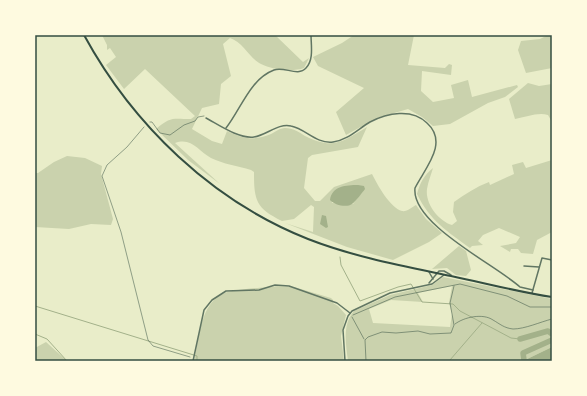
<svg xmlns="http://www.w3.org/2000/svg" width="587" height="396" font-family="'Exo 2',sans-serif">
  <rect width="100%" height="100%" fill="#e9edc9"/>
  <!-- green -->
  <g fill="#cad2ad" fill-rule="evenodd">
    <path d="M102,35H275L303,62L309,58L304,68C293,72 272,70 261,64C250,59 243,42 230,38L223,44L231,76L221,84L219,104L202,108L192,129L212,141L222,144L227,131C244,139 254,141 271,134C275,132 280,128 285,128C293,128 299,132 305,136C333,150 342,142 367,127L358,147L312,155L308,158L304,188L315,201H320L334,187L372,174C377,184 390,208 402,211C407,212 412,207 416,205L426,219L442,233L429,242L393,260L347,247L285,223L313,232L314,207L311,205L294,219L282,221C256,208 254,201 254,172L251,170C238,166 223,164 211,158C198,151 192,137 175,143L220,184L188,160L156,129C171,116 173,119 191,119L195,116L145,69L124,89L106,65L116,57L110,48L107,50V45ZM337,189L363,191L353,204L332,203L331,197Z"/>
    <path d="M354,35H414L408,65L445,68L449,64L452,65L451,75L422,71L421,91L433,102L454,98L451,85L468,80L472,97L517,85L518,87L505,97L488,103L450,124L433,126L422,117L408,109L377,118L346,135L336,112L364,88L318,66L313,57L342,43Z"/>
    <path d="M548,35H552V68L526,73L518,50L521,41L540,39Z"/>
    <path d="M528,83L539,86L552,84V122L548,115C538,112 526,117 515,119L509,99Z"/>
    <path d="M67,156L85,158L102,166L101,174L113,219L111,225L91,224L69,229L35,227V173H38L54,162Z"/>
    <path d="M552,160V232L537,240L533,254L521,253L518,249H511L510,252L500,246L516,243L520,237L499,228L483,235L478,241L483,245L472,246L470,248C447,231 430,221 417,194C420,183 424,175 433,168C431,175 428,182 427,189C425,204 439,221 452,225L457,221L453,212L454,202C465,194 476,187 489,182L490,185L514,174L512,165L523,162L526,168Z"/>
    <path d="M459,246L466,251L471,270L466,276L456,275L447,268L432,269Z"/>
    <path d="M443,277L552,299V347L523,361H348C346,345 342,324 354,311L390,295L432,285ZM452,286L449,303L452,314L450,327L373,323L369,309L391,300L423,302L418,293Z"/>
    <path d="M278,286L294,287L331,298L333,300V303L338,306L346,315L341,336L344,361H194C200,336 200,296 232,291C248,288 263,288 278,286Z"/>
    <path d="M46,342L67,361H35V348Z"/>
  </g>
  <!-- water -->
  <g fill="#a3b18a">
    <path d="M358,185L364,186L365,189C362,193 356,201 352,204C347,208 334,205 330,200C332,186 346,185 358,185Z"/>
    <path d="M322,215L326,216L328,227L326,228L320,224Z"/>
    <path d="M552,347V361H523Z"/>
  </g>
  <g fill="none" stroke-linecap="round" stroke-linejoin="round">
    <!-- stream -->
    <g stroke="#a3b18a" stroke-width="1">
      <path d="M340,257L341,265L360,301L398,287L411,284L422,302L453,304L460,311L496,330L511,338L520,339"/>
      <path d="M35,306L197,356V361"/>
      <path d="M35,334L47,339L67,361"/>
      <path d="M450,360L482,323"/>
    </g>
    <!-- river -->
    <g stroke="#a3b18a" stroke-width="5.5">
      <path d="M520,339L548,331L552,334"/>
      <path d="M524,360L523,353L552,340"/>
    </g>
    <!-- path -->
    <g stroke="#344e41" stroke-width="0.5">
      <path d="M150,122H152L160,133L170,135L184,125L195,121L198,117L204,116"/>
      <path d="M144,127L127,147L107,165L102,176L121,232L148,340L153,346L190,357"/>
      <path d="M353,315L395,297L460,284L507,296L530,307H552"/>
      <path d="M352,317L364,339"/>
      <path d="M455,324C464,317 483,313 493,320C500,324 504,328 513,329C525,329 540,322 552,319"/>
      <path d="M366,361L365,340L368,337L382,332L396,333L418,331L430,334L451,333L454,325L450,303L454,286"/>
    </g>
    <!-- minor -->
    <g stroke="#617663" stroke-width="1.5">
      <path d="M206,118C219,125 239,139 254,137C267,135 278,123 291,126C306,129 316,144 333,142C348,140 358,129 370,122C387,113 412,108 427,123C449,143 425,168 415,188C411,224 496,265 520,287L533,290"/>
      <path d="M226,128C241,109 250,79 274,70C284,66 298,77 306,68C314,60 311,45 311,35"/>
      <path d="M524,266L539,267"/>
      <path d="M429,272L433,279"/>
      <path d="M429,283L439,271H444L451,275"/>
      <path d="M532,293L542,258L552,260"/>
      <path d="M193,361L204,310L212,300L226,291L259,290L275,285L289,286L337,303L350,313"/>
      <path d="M345,361L343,330L348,316L352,311L390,293L432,284L444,275"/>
    </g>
    <!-- secondary -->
    <path stroke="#344e41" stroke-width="2" d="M84,35C133,125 212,201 308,239C354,257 403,266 451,276C485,283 518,292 552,297"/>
  </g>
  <!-- border -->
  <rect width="587" height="396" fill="none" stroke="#fefae0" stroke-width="72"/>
  <rect x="36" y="36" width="515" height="324" fill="none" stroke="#344e41" stroke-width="1.5"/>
</svg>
